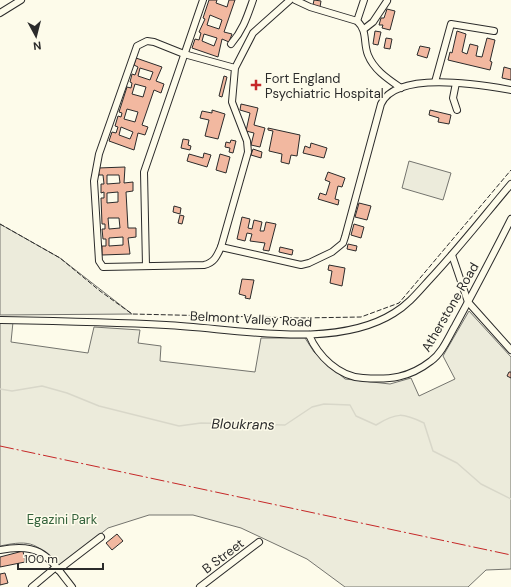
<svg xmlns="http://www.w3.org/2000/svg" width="511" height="587" font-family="'DM Sans',sans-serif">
  <rect width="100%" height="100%" fill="#fdfbea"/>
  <!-- green -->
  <g fill="#ecebdb" stroke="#74746e">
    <path d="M409,161L451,173L443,200L402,188Z"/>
    <path d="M0,224L60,258L132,314L0,315Z"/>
    <path d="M469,311L511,357V569L486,570L468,587H345L307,559L241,528L193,515H149L108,528L60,566C36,544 33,539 0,546V321L13,322L11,342L88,353L94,327L140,330L138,343L161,346L160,361L255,372L261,338H305L314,352L345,379L390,384L411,378L419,396L455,379L443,356Z"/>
  </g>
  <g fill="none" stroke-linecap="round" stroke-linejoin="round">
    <!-- stream -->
    <path stroke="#d8d7c9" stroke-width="1.5" d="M0,389L12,391L42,386L67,393L99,406L179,426L201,423L285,425L312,407L324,404L350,405L356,416L376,425C397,412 403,413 424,423L433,451L457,463L481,484L511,499"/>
  </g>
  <!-- building -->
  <g fill="#f2b8a0" stroke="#2b2b2b" fill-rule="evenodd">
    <path d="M209,0H217L216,3L227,7L229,0H235L224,32L232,34L229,42L222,39L218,57L192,48L195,39L199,40L201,33L199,32L205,19L203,18ZM210,15L222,20L219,29L207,25ZM204,34L217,38L214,46L202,41Z"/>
    <path d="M314,0L321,1L320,7L313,5Z"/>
    <path d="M387,9L395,11L390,30L382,28L383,25H379L381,18H384Z"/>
    <path d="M375,31L381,32L378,45L373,44Z"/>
    <path d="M457,31L466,34L462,52L467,54L470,44L478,46L476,56L482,57L487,38L495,40L490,61L492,62L490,70L448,60L450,52L452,53Z"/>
    <path d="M386,38L392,39L390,49L384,48Z"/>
    <path d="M420,46L430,48L427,58L417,55Z"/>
    <path d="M136,58L162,67L156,81L164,84L161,93L154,90L142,125L148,127L145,135L138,133L134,150L109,141L112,132L116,133L118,127L115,126L118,116L121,117L122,113L119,112L127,87L131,88L132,83L130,82L132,74L135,75L138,67L134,65ZM140,68L153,72L150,80L138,76ZM135,84L146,87L143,97L132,94ZM127,109L138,112L135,122L124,119ZM121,127L133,132L130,139L119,135Z"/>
    <path d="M504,67L511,69V80L502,78Z"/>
    <path d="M224,76L227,77L222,97L219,96Z"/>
    <path d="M241,104L258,108L254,125L265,128L260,147L251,145L254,133L246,131L250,113L240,110Z"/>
    <path d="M212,110L225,114L218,139L205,136L209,120L200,118L202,111L212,113Z"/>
    <path d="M430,110L451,115L449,124L438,122L439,118L429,115Z"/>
    <path d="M268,128L300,135L297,156L291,155L289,164L281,162L282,154L269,151L273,131L268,130Z"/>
    <path d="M183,139L189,140L188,145L191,146L190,150L181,148Z"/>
    <path d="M231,140L236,141L233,153L229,152L230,148L225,147L226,142L230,143Z"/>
    <path d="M311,143L327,148L324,158L303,153L305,146L310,148Z"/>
    <path d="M253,149L262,152L261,158L251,155Z"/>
    <path d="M204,153L211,155L207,167L187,161L189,154L203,158Z"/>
    <path d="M220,154L230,157L226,173L216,170Z"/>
    <path d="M125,167L124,183L133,182V191L126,192L128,228H136V237L128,238L130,254L102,255V246H106V239H103L102,229H105V224H102L101,198H104V192L101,193V184H104L103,175H99L98,168ZM107,175H119L120,183L107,184ZM118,192V202L107,203V193ZM108,218H119L120,228L109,229ZM123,237V245L109,246V238Z"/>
    <path d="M328,172L345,178L342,187L338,186L335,199L339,200L338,205L318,199L320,193L326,195L330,182L325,180Z"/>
    <path d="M359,203L371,206L367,220L355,217Z"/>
    <path d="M174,206L181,208L180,214L173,212Z"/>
    <path d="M180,215L184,216L182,224L178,223Z"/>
    <path d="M242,217L250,219L248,228L252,229L254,220L262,222L260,231H264L266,222L276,224L269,251L263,250L265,243L250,241L252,234L247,233L245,241L237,239Z"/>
    <path d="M354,224L364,227L361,238L351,235Z"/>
    <path d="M348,244L357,246L356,251L347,249Z"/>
    <path d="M280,247L293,250L292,255L279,252Z"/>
    <path d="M329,265L345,268L342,286L330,283L332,271L328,270Z"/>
    <path d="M242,279L254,280L250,299L245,298L246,296L239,294Z"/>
    <path d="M509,372H511V378L507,376Z"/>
    <path d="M117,534L123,541L112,550L106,543Z"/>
    <path d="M23,551L25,562L0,567V557Z"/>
    <path d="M5,573L8,583L0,585V574Z"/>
  </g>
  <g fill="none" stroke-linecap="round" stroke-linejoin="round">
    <defs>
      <g id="minor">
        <path d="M295,0L310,7L357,21C368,31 363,43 368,55C374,70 388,79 401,88"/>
        <path d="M0,13L21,0"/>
        <path d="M357,21L364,0"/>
        <path d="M364,29L373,22L387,1"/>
        <path d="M231,44C243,30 247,17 253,0"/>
        <path d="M235,68L184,54L154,42L147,41L137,46L99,154L94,181L99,261L103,267L204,265C214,263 217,256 221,247L248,152L247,141L232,102L235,68L253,33L290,0"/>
        <path d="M435,82L451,24L494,31"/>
        <path d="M456,83L453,98L457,110"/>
        <path d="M221,247L301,265L309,263L332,252L343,243L345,237L381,104C397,70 481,85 511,90"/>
        <path d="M452,255L468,302L511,350"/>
        <path d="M146,266L144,172L203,0"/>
        <path d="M0,320C55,321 111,322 166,325C234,328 334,351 394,313C409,304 419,291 431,278C459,248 484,216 511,184"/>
        <path d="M309,335C318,356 339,377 363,378C390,380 409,378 431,361C442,353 448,338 455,326C474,291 493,255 511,219"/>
        <path d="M0,550C42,542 48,557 72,587"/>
        <path d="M58,570L101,537"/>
        <path d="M32,587L56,567"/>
        <path d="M200,587L259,542"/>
      </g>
    </defs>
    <!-- minor casing -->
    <use href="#minor" stroke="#2b2b2b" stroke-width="8"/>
    <!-- minor -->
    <use href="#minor" stroke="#fdfbea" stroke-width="6"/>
    <!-- fence -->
    <path stroke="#2b2b2b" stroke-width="1" stroke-dasharray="5 2" stroke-linecap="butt" d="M0,224L60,258L100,291L132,314L301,318L361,317L399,303L511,170"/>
    <!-- power -->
    <path stroke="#c62828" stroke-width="1" stroke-dasharray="14 3 2 3" stroke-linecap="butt" d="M0,446L511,555"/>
  </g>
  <!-- markers -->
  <path fill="#c62828" stroke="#fdfbea" stroke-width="1.5" d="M254 79h4v4h4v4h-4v4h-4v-4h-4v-4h4z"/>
  <g text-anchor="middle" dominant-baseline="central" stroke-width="3" stroke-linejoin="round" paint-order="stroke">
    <!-- poi labels -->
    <g font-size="13" fill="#2b2b2b" stroke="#fdfbea" text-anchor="start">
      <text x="265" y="78">Fort England<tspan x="265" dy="15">Psychiatric Hospital</tspan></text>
    </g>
    <!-- street labels -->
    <g font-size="13" fill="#2b2b2b" stroke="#fdfbea">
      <text transform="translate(450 307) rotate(-60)">Atherstone Road</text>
      <text transform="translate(251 319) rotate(3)">Belmont Valley Road</text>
      <text transform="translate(223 556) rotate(-37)">B Street</text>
    </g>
    <!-- park labels -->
    <g font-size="13" fill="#34623c" stroke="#fdfbea">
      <text x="62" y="519">Egazini Park</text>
    </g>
    <!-- water labels -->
    <g font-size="14" font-style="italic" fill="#2b2b2b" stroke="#fdfbea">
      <text transform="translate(243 424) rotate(1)">Bloukrans</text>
    </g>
  </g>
  <!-- north arrow -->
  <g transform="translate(36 36) rotate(173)" stroke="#fdfbea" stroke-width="3" paint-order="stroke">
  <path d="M0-3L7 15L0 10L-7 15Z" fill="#2b2b2b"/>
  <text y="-6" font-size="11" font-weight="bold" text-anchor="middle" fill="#2b2b2b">N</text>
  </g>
  <!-- scale -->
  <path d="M18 563v6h85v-6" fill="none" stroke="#2b2b2b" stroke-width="2"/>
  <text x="24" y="563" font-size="12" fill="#2b2b2b" stroke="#fdfbea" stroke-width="3" paint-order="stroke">100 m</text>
</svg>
